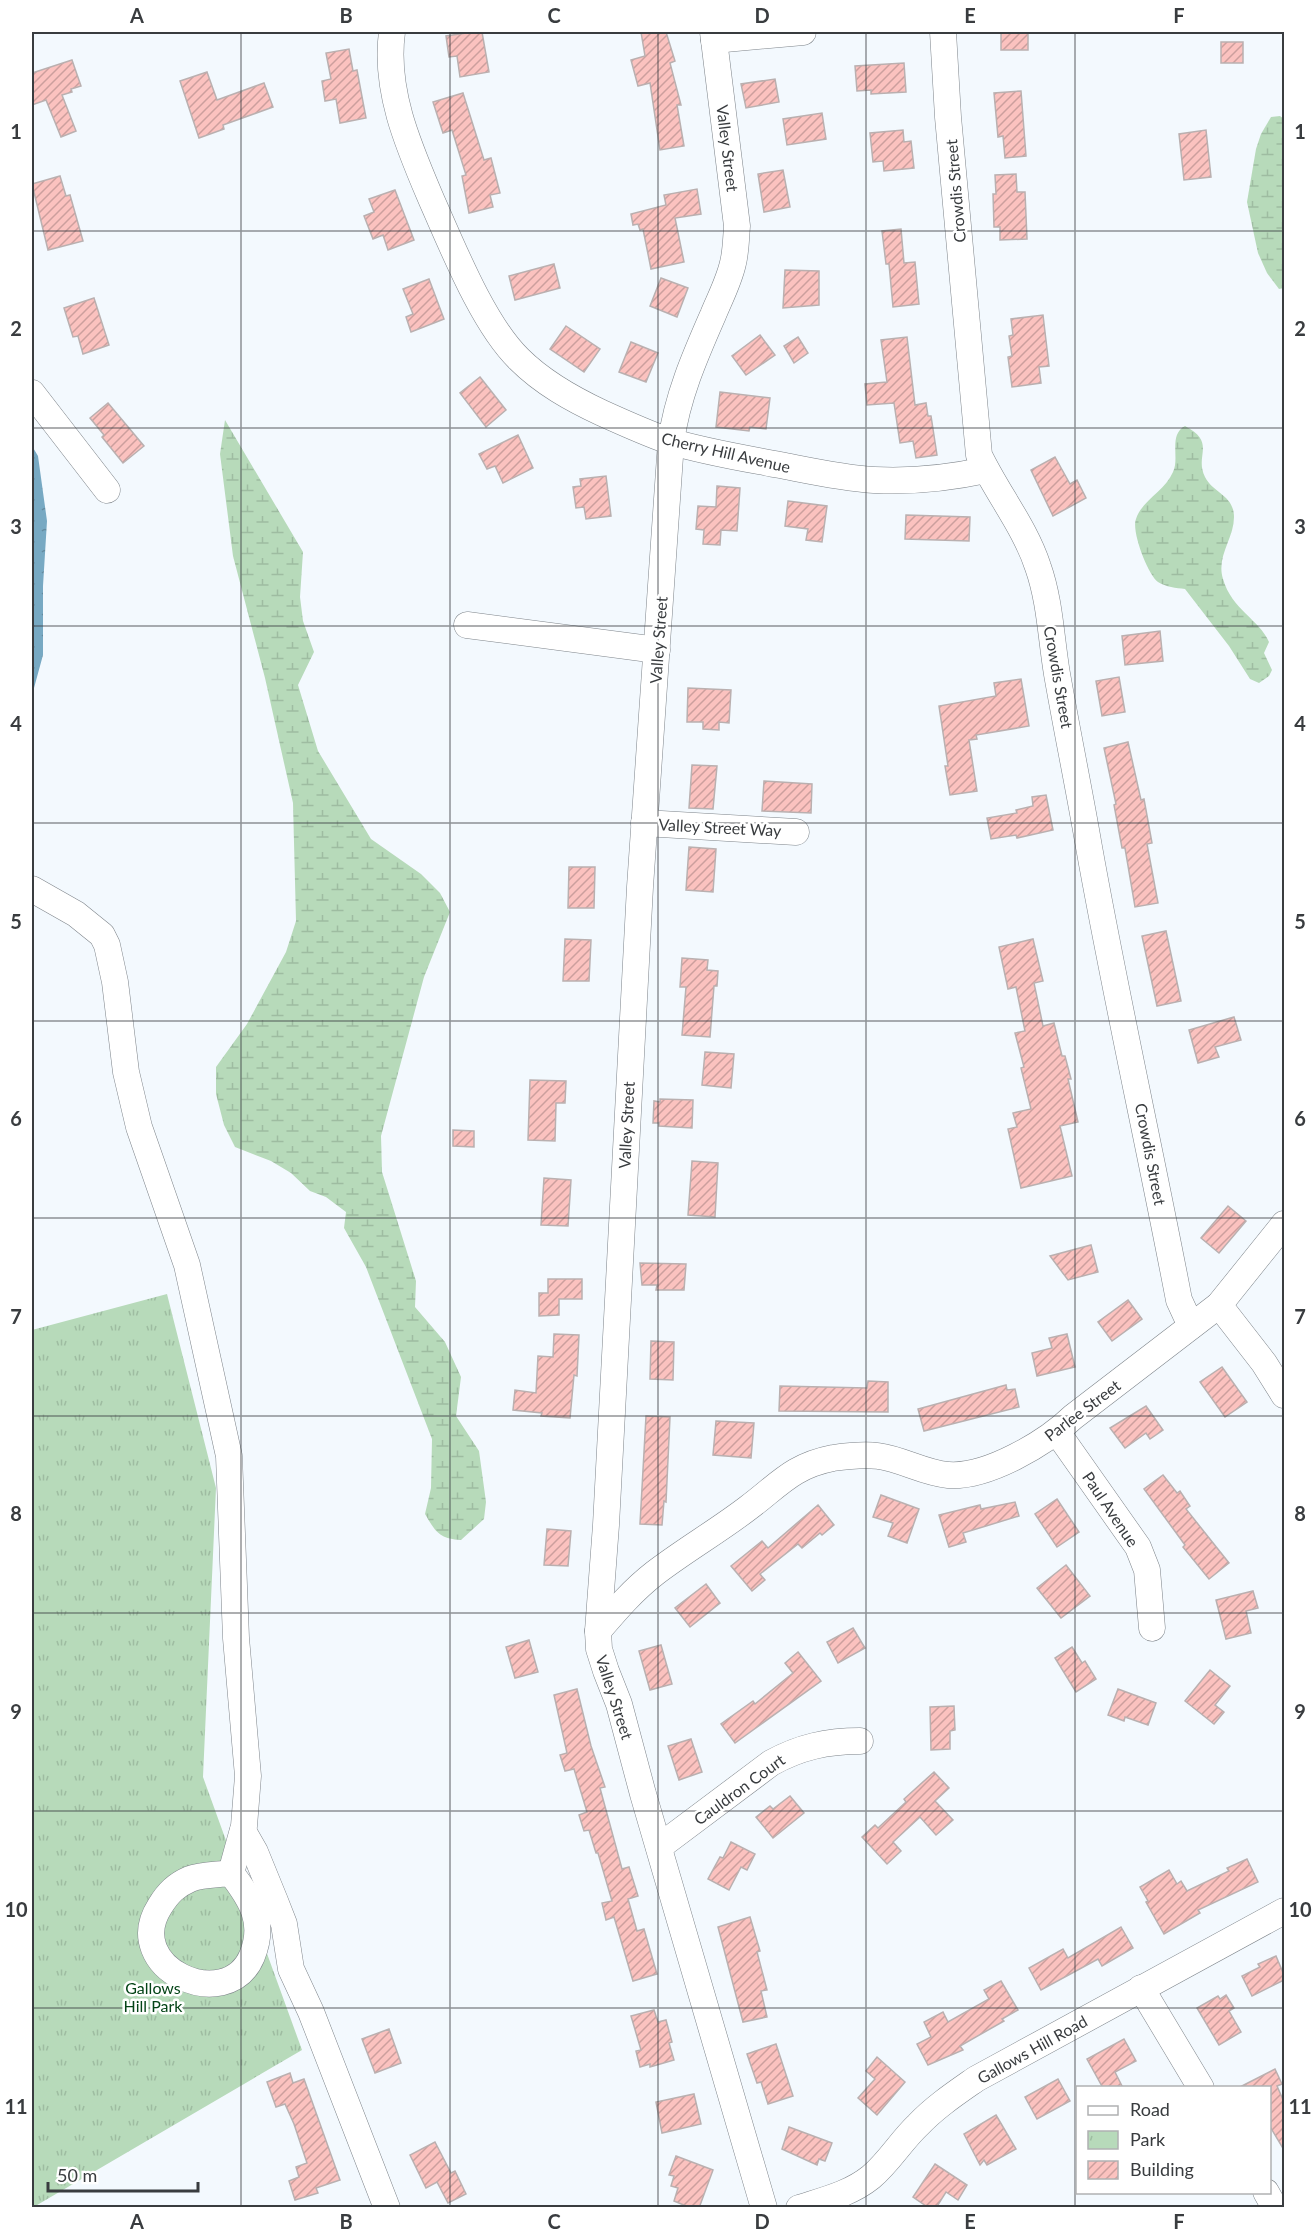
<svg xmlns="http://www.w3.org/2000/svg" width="1316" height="2239" font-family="Lato,sans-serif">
  <defs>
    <pattern id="wetland-marsh" width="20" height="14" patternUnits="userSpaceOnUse" patternTransform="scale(1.5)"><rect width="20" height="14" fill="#b7daba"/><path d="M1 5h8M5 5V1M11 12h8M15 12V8" fill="none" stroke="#9ebca1"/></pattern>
    <pattern id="park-tufts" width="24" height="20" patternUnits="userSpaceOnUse" patternTransform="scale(1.5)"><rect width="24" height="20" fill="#b7daba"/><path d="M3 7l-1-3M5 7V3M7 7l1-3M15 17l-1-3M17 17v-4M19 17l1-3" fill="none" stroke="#9ebca1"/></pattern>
    <pattern id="water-ripples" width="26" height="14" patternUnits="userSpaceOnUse" patternTransform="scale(1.5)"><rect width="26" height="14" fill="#77a9c3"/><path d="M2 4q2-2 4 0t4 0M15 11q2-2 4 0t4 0" fill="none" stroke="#638ba0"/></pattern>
    <pattern id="building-hatch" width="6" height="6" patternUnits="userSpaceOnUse" patternTransform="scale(1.5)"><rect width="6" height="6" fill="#fbc2bf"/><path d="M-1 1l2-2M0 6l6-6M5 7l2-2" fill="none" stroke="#cc9f9d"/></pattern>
  </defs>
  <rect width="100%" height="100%" fill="#f3f9fe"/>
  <!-- wetland -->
  <g fill="url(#wetland-marsh)">
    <path d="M1280,116L1284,119V288L1279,289L1267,273L1258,253L1247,202L1256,149L1261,134L1271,117Z"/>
    <path d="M225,420L303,552L300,597L303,621L314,652L298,685L318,751L371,839L421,874L440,893L450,912L424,977L381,1136L382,1172L416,1281L415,1307L445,1342L461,1377L456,1416L479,1451L486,1502L484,1519L461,1540C439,1539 435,1531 425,1514L431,1488L432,1439L366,1267L344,1228L346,1212L326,1197L310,1191L291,1173L271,1161L235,1147L224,1125L216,1094V1067L247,1024L286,952L296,921L293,803L265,678L233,556L220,454Z"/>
    <path d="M1185,426C1217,443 1194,455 1205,477C1213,493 1234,495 1234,517C1234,539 1216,556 1223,579C1232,610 1259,619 1269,642L1264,653L1272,670L1269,676L1259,683L1250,679L1229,646L1185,589C1176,588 1166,587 1158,582C1148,575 1131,531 1136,519C1142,500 1165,491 1173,472C1180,458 1168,435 1185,426Z"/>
  </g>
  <!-- park -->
  <path fill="url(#park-tufts)" d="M167,1294L216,1488L203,1777L302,2050L32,2208V1330Z"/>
  <!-- water -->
  <path fill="url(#water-ripples)" d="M32,446L38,456L47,521L43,586V655L34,688L32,689Z"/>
  <!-- building -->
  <g fill="url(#building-hatch)" stroke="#bab0b0" stroke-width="1.5">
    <path d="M473,32H482L489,72L460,77L457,56L449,57L446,36Z"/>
    <path d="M641,32H666L675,61L670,63L681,105H677L684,146L660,150L650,83L638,86L631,60L645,56Z"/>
    <rect x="1001" y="32" width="27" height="18"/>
    <rect x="1221" y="42" width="22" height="21"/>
    <path d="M349,49L353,71L357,70L366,118L340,123L336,99L325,101L322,81L331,79L326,53Z"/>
    <path d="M72,60L81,86L71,89L72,92L62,95L76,131L61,137L46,100L32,105V73Z"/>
    <path d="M904,63L906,92L871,94V90L857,91L855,66Z"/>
    <path d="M207,72L217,100L264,83L273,107L223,125L224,129L199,138L180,81Z"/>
    <path d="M775,79L779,102L746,108L741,84Z"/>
    <path d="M1021,91L1026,156L1005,158L1003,136L998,137L994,93Z"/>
    <path d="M463,93L484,160L491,158L500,193L490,195L493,207L469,213L462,176L466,175L452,130L443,133L433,102Z"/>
    <path d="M822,113L826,139L787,145L783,119Z"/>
    <path d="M903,130L904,142L911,141L914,168L884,171L883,161L873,162L870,133Z"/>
    <path d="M1206,130L1211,177L1184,180L1179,134Z"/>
    <path d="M783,170L790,207L764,212L758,174Z"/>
    <path d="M1016,174L1017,192H1025L1027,239L1000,240V227H994L993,194H996L995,175Z"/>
    <path d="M60,176L66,196L70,195L83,241L48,250L32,184Z"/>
    <path d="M697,189L701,214L675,218L684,262L651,269L643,229L640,230L638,224L633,225L631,214L666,205L664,195Z"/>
    <path d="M395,190L414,240L388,250L383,235L373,239L364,216L374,212L369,199Z"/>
    <path d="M901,229L904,263L915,262L919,304L893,307L889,264H886L882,231Z"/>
    <path d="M554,264L560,288L515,300L509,276Z"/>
    <path d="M785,270L819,271V305L783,308Z"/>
    <path d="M661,278L688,288L677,317L650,306Z"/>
    <path d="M429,279L444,319L411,332L406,317L413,314L403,289Z"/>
    <path d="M94,298L109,345L83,354L78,336L73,337L64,308Z"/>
    <path d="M1043,315L1049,366L1039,367L1041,383L1012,387L1008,357L1012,356L1009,336L1013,335L1011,319Z"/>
    <path d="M566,326L600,349L584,372L550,349Z"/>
    <path d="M760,335L775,355L746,375L732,356Z"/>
    <path d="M798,337L808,353L794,363L784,346Z"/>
    <path d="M907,337L915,405L926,403L928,416H931L937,455L916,458L913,441L900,443L894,403L867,405L865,384L887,382L881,340Z"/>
    <path d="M631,342L658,353L646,382L619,372Z"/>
    <path d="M480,377L506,410L486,427L460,393Z"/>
    <path d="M720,392L770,398L766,429L750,427L749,431L716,427Z"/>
    <path d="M108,403L144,446L123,463L102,437L104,435L90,418Z"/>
    <path d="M518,435L533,468L503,483L495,466L487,469L479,454Z"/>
    <path d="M1055,457L1070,484L1077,480L1086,498L1053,516L1031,470Z"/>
    <path d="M606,476L611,516L586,519L584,507L576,508L573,487L581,486L580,479Z"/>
    <path d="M717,486L740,488L737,531L721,530L720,545L703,544L704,530L696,529L698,506L716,507Z"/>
    <path d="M788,501L827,506L822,542L806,540L808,529L785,526Z"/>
    <path d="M906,515L970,517L969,541L905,539Z"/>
    <path d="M1160,631L1163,661L1125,665L1122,636Z"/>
    <path d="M1119,677L1125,712L1102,716L1096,681Z"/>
    <path d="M1021,679L1029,726L976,735L977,739L969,740L977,791L950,795L945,766H948L939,706L996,696L994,683Z"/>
    <path d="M688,688L731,690L729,723L719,722V730L703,729V722H687Z"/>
    <path d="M1128,742L1141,800L1144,799L1152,843L1147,844L1158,903L1135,907L1125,848H1122L1114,805L1116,804L1104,748Z"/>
    <path d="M692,765L717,766L713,809L689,808Z"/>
    <path d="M764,781L812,784L811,813L762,811Z"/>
    <path d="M1046,795L1053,830L1017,838L1016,835L991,839L987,818L1017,813L1016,810L1033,806L1032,797Z"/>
    <path d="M689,847L716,849L713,892L686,890Z"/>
    <path d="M569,867H595L594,908H568Z"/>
    <path d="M1166,931L1181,1001L1157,1006L1142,936Z"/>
    <path d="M565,939L591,940L589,981H563Z"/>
    <path d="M1033,939L1043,981L1034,983L1043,1026L1054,1023L1062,1056H1065L1071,1079H1068L1078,1122L1060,1126L1072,1176L1021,1188L1008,1129L1017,1127L1013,1113L1031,1109L1021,1068L1024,1067L1015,1033L1025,1031L1016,987L1008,989L999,947Z"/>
    <path d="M682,958L708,960L707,970L718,971L717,986H714L710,1037L682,1035L686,987H680Z"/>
    <path d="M1234,1017L1241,1040L1215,1047L1219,1057L1198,1063L1189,1030Z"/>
    <path d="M705,1052L734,1054L731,1088L702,1085Z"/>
    <path d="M530,1080L566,1081L565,1103H556L555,1141L528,1140Z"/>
    <path d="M660,1099L693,1100L692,1128L659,1126V1123H653L654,1101L660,1102Z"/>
    <path d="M453,1130L474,1131V1147L453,1146Z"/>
    <path d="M692,1161L718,1163L715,1217L688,1215Z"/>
    <path d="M544,1178L571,1180L568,1226L541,1225Z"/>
    <path d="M1228,1206L1246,1221L1219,1253L1201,1238Z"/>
    <path d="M1091,1245L1098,1272L1068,1280L1050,1256Z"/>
    <path d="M640,1263L686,1264L684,1290H656L657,1285H642Z"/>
    <path d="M548,1279H582V1299H559V1315L539,1316V1293H548Z"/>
    <path d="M1128,1300L1142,1319L1112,1341L1098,1322Z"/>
    <path d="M554,1334L579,1335L577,1376L574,1375L570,1418L541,1416L542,1413L513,1410L515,1390L536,1393L538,1356L553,1357Z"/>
    <path d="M1067,1334L1075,1367L1037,1376L1032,1353L1052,1348L1049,1338Z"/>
    <path d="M651,1341L674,1342L673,1380L650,1379Z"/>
    <path d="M1222,1367L1247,1402L1225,1417L1200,1382Z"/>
    <path d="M868,1381L888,1382V1412L779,1411L780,1386L867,1388Z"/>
    <path d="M1006,1385L1007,1390L1015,1389L1019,1407L924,1431L918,1409Z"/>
    <path d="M1146,1406L1163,1430L1150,1439L1146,1433L1125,1448L1110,1428Z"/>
    <path d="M646,1416L670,1417L666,1502L664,1501L662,1525L640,1524Z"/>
    <path d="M716,1421L754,1423L751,1458L713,1455Z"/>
    <path d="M1163,1475L1177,1493L1180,1491L1190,1506L1186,1509L1229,1563L1209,1579L1183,1547L1185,1545L1144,1489Z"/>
    <path d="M881,1495L919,1509L907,1543L888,1536L893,1523L873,1517Z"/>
    <path d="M1057,1499L1079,1532L1057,1547L1035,1514Z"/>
    <path d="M1015,1502L1019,1516L963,1533L966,1542L949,1547L939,1515L980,1505L981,1509Z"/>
    <path d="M818,1505L834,1525L822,1535L820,1533L802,1548L798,1544L760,1574L765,1580L752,1591L731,1566L762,1541L768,1548Z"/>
    <path d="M547,1529L571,1531L568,1566L544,1565Z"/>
    <path d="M1066,1565L1090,1596L1061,1618L1037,1588Z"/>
    <path d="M706,1584L720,1603L690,1627L675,1608Z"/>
    <path d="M1253,1591L1258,1608L1246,1611L1251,1633L1226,1639L1216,1600Z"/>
    <path d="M853,1628L865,1648L838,1663L827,1642Z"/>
    <path d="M529,1640L538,1672L515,1678L506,1647Z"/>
    <path d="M661,1645L672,1684L650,1690L639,1651Z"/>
    <path d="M1072,1647L1082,1663L1085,1661L1096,1679L1076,1692L1055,1658Z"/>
    <path d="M798,1652L821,1681L735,1743L721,1724L753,1701L755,1704L793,1673L785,1663Z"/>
    <path d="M1210,1670L1230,1686L1215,1705L1224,1712L1214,1724L1185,1701Z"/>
    <path d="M577,1689L591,1746L605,1787L600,1788L622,1869L629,1867L638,1896L628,1899L637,1931L644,1929L657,1974L633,1981L614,1917L606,1920L602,1903L612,1901L598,1853H596L589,1830L584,1831L579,1815L587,1812L574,1769L565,1771L560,1755L567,1753L554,1695Z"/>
    <path d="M1118,1689L1156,1703L1148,1725L1125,1717L1124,1721L1108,1715Z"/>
    <path d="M954,1706L955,1730L950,1731V1749L931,1750L930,1707Z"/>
    <path d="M691,1739L702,1772L679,1780L668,1746Z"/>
    <path d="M934,1772L949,1788L935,1801L953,1820L936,1835L920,1817L893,1842L901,1851L887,1864L862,1837L875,1825L878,1828L906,1802L904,1799Z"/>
    <path d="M790,1796L804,1813L773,1838L756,1817L770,1806L773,1809Z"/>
    <path d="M731,1842L755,1854L747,1870L741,1867L729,1890L708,1879L720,1857L723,1858Z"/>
    <path d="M1247,1859L1258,1882L1198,1910L1200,1913L1164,1934L1146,1902L1148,1901L1140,1887L1169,1870L1177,1884L1181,1881L1187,1891L1229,1871L1227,1868Z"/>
    <path d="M750,1917L760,1951L757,1952L767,1990L761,1991L767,2017L743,2022L718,1927Z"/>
    <path d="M1121,1927L1133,1948L1102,1966L1098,1959L1041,1990L1029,1968L1063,1949L1068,1958Z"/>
    <path d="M1276,1956L1284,1975V1980L1252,1996L1242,1976L1260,1967L1258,1964Z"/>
    <path d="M1001,1981L1018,2010L1002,2019L1004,2021L960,2046L963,2050L928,2065L917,2044L931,2037L924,2022L943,2012L948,2022L989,1999L984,1990Z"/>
    <path d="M1226,1995L1234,2008L1229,2011L1241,2032L1219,2045L1197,2008L1218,1996L1220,1999Z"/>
    <path d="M654,2010L658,2022L666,2020L672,2042L669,2043L674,2060L650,2067V2064L640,2067L636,2051L641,2050L631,2016Z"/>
    <path d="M389,2029L401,2063L375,2073L362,2039Z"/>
    <path d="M1124,2039L1136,2061L1115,2072L1123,2088H1103L1087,2059Z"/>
    <path d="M776,2044L793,2096L768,2104L761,2082L757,2083L747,2054Z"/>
    <path d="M877,2057L905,2082L877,2115L858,2098L875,2079L866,2071Z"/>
    <path d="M1275,2069L1282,2084L1277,2086L1284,2102V2150L1269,2125V2088H1238Z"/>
    <path d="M290,2073L293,2083L304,2079L340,2180L316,2188L318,2193L295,2200L289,2181L299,2177L296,2167L307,2163L294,2124L285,2104L276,2107L267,2082Z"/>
    <path d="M1058,2079L1070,2101L1037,2119L1025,2097Z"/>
    <path d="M694,2094L701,2124L662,2133L656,2102Z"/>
    <path d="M996,2115L1016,2149L987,2165L984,2160L980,2165L964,2134Z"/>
    <path d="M789,2127L832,2143L825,2161L819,2159L817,2165L782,2149Z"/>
    <path d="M435,2142L451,2173L455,2171L466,2194L448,2203L437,2182L426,2188L410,2155Z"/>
    <path d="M676,2156L713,2170L699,2208H691L674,2201L678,2188L671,2186L674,2176L669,2175Z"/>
    <path d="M935,2164L967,2185L958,2200L946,2192L936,2208H929L913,2197Z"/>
  </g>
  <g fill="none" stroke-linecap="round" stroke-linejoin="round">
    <defs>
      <g id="minor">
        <path d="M392,32C384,91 409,147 432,201C453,248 483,324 519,359C543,383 572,399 602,413C624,423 646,433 669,441C705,452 743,458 780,465C811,471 842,478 874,480C912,482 949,478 986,470"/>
        <path d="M713,32L737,226C736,238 736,251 733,263C729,281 720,298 713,315C695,356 677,397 671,442L640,887L606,1525L598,1631L599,1649L606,1671L619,1704L643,1794L764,2208"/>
        <path d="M943,32L948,117L979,455C997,493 1025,527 1038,567C1050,601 1051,638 1057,674C1067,731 1079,789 1089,847C1116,998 1150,1149 1179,1300L1191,1326"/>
        <path d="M714,40L803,32"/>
        <path d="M32,393L107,490"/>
        <path d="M467,625L657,650"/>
        <path d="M644,823L796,832"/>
        <path d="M32,889L76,914L102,935L107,945L115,982L126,1072L139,1127L187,1265L229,1456L236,1638L248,1776L244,1826L231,1873"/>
        <path d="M1219,1305L1264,1363L1284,1395"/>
        <path d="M1057,1432L1138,1547L1147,1570L1152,1628"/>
        <path d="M598,1631C616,1610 633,1590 655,1573C685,1550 718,1531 748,1508C779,1485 792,1466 833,1458C847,1456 864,1454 878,1456C902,1459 924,1473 948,1475C987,1478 1046,1443 1073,1417L1219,1305L1284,1224"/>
        <path d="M243,1831L255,1852L275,1901L284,1924L291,1969L311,2012L387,2208"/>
        <path d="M659,1847L771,1763C800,1747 827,1741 860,1741"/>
        <path d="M231,1873C251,1899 266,1922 252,1956C227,2016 120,1968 160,1906C168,1893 176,1885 190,1879C202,1874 218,1875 231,1873Z"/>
        <path d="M1141,1988L1201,2088"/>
        <path d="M1266,2192L1275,2208"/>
        <path d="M799,2208C824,2200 850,2194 871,2177C889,2162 901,2141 918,2125C935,2107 956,2093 976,2079L1284,1911"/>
      </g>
    </defs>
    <!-- minor casing -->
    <use href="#minor" stroke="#7e848a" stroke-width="27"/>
    <!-- minor -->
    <use href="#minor" stroke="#fff" stroke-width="26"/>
  </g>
  <!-- grid -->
  <path fill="none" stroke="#393c3f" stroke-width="1.5" stroke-opacity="0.55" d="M241,32V2208M450,32V2208M658,32V2208M866,32V2208M1075,32V2208M32,231H1284M32,428H1284M32,626H1284M32,823H1284M32,1021H1284M32,1218H1284M32,1416H1284M32,1613H1284M32,1811H1284M32,2008H1284"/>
  <g text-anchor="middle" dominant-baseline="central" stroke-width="5" stroke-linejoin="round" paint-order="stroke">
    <!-- street labels -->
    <g font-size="16" fill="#393c3f" stroke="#fff">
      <text transform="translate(728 148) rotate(83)">Valley Street</text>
      <text transform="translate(955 191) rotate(-95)">Crowdis Street</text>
      <text transform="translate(726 452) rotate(13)">Cherry Hill Avenue</text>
      <text transform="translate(658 640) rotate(-86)">Valley Street</text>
      <text transform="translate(1059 677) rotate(80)">Crowdis Street</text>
      <text transform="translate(720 827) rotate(3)">Valley Street Way</text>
      <text transform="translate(626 1125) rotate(-87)">Valley Street</text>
      <text transform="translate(1151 1154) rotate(79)">Crowdis Street</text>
      <text transform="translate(1082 1410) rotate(-37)">Parlee Street</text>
      <text transform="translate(1111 1509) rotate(56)">Paul Avenue</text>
      <text transform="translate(615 1697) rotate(72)">Valley Street</text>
      <text transform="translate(739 1789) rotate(-36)">Cauldron Court</text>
      <text transform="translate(1032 2049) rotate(-29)">Gallows Hill Road</text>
    </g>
    <!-- park labels -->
    <g font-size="16" fill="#044417" stroke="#fff">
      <text x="153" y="1987">Gallows<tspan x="153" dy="18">Hill Park</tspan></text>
    </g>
  </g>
  <!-- border -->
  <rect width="1316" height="2239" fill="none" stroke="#ffffff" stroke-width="66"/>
  <!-- legend -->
  <rect x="1076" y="2086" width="195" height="108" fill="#ffffff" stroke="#b0b1b2" stroke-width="1.5"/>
  <rect x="1088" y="2106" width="30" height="9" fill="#ffffff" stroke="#b0b1b2" stroke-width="1.5"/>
  <text x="1130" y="2116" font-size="18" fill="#393c3f">Road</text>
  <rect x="1088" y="2131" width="30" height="18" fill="url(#park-tufts)" stroke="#b0b1b2" stroke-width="1.5"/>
  <text x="1130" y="2146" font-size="18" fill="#393c3f">Park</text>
  <rect x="1088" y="2161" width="30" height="18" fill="url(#building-hatch)" stroke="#b0b1b2" stroke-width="1.5"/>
  <text x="1130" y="2176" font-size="18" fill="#393c3f">Building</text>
  <!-- scale -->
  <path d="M48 2182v9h150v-9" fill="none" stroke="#393c3f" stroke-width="3"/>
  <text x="57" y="2182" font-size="18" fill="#393c3f" stroke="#ffffff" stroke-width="4.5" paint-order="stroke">50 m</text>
  <rect x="33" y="33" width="1250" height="2173" fill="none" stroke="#393c3f" stroke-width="2"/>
  <g font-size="20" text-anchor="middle" font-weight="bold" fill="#393c3f">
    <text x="137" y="23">A</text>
    <text x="346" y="23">B</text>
    <text x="554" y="23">C</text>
    <text x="762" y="23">D</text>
    <text x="970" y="23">E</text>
    <text x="1179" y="23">F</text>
    <text x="16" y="139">1</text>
    <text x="1300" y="139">1</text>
    <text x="16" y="336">2</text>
    <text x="1300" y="336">2</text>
    <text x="16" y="534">3</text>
    <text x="1300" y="534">3</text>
    <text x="16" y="731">4</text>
    <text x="1300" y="731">4</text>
    <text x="16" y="929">5</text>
    <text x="1300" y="929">5</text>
    <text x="16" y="1126">6</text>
    <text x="1300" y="1126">6</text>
    <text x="16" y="1324">7</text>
    <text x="1300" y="1324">7</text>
    <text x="16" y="1521">8</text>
    <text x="1300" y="1521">8</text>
    <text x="16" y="1719">9</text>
    <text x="1300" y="1719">9</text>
    <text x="16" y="1917">10</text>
    <text x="1300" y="1917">10</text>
    <text x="16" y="2114">11</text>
    <text x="1300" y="2114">11</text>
    <text x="137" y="2229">A</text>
    <text x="346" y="2229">B</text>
    <text x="554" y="2229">C</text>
    <text x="762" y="2229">D</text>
    <text x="970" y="2229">E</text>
    <text x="1179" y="2229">F</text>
  </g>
</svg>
